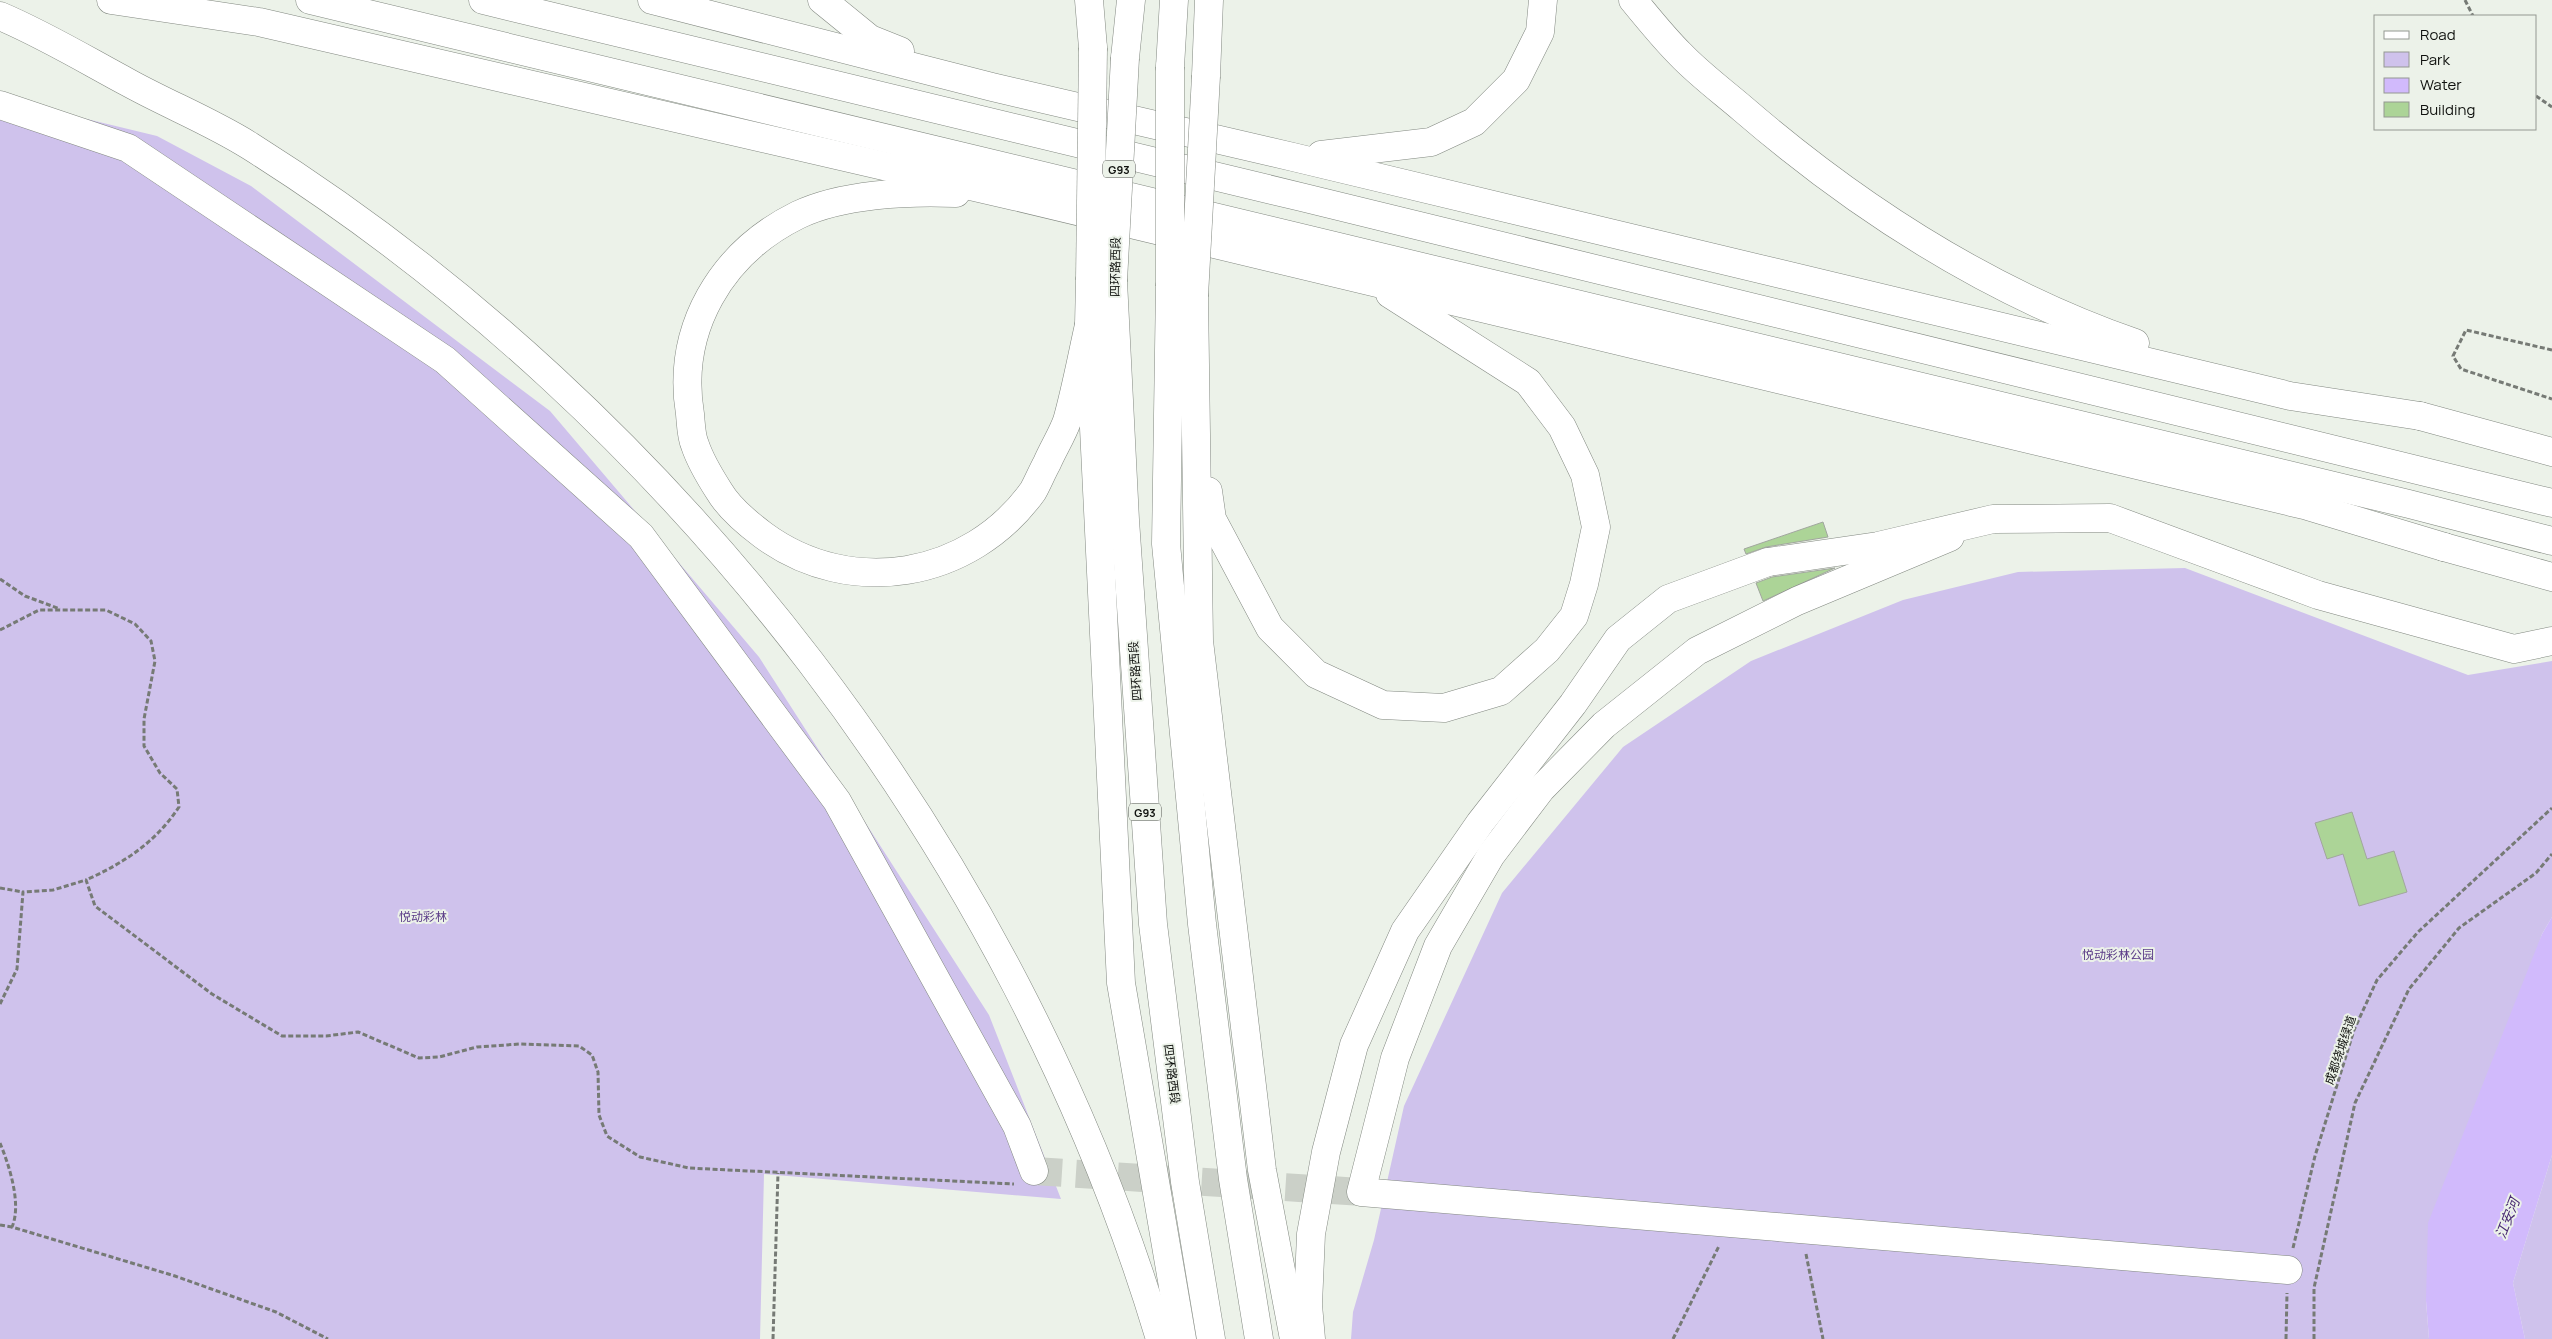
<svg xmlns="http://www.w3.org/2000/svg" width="2552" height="1339" font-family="Manrope,'Noto Sans SC',sans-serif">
  <rect width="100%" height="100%" fill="#ecf2e9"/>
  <!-- green -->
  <g fill="#cfc2ec">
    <path d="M0,98L157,136L251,186L550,411L759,657L989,1015L1061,1199L764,1174L760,1339H0Z"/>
    <path d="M2185,568L2468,675L2552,661V917L2542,934L2426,1301L2429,1339H1351L1353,1312L1374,1240L1404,1106L1502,893L1623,747L1751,661L1903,600L2018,572Z"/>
    <path d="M2552,1155V1339H2525L2513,1283Z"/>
  </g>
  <!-- water -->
  <path fill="#d1bafc" d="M2552,917V1155L2513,1283L2525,1339H2429L2426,1301L2428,1223L2542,934Z"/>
  <!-- building -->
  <g fill="#acd497" stroke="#a1a69e">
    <path d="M1823,522L1828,537L1766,547L1746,554L1744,549Z"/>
    <path d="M1835,568L1763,601L1756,583L1772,577Z"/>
    <path d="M2352,812L2367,859L2394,851L2407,892L2359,906L2343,854L2327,859L2315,823Z"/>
  </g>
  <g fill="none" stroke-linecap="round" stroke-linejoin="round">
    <!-- minor-tunnel -->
    <path stroke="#cbd0c8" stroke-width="28" stroke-dasharray="28 14" stroke-linecap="butt" d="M1034,1171L1361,1192"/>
    <defs>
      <g id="minor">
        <path d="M0,105L128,148L445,360L641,536L837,801L1017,1126L1034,1171"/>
        <path d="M1950,537L1797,601L1697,651L1604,725L1541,789L1491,855L1438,946L1395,1058L1361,1192L2288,1270"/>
      </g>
      <g id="major">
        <path d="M310,0L2409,504L2552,541"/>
        <path d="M483,0L1301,197L2552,503"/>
        <path d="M2420,416L2552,452"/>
        <path d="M2444,547L2552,577"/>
        <path d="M1768,562L1878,546L1993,519L2110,518L2318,595L2514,649L2552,641"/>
      </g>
      <g id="highway">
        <path d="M111,0L259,22L1014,196L2308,506L2444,547"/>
        <path d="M652,0L992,87L1293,157L2290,396L2420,416"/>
        <path d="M822,0L870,39L900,51"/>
        <path d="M1089,0L1093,48"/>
        <path d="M1633,0C1648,18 1663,37 1680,54C1699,74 1722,91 1743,109C1858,208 1991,293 2135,343"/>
        <path d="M0,16C45,35 86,60 129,83C169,105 212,122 250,146C676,414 1016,857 1160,1339"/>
        <path d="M1125,58L1131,0"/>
        <path d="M1170,67L1174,0"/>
        <path d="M1206,76L1209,0"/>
        <path d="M1321,155L1431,142L1474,122L1516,80L1540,32L1543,0"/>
        <path d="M956,193C908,191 842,194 798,215C721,253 676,329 690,414C691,424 691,436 695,445C700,460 710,477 719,491C729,508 747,523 763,535C850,599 970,579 1033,491C1038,482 1042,472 1047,463C1053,449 1062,435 1067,421C1076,389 1082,356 1089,325"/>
        <path d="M1090,280L1089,325L1121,983L1182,1339"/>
        <path d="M1113,281L1125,520L1153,924L1185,1182L1211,1339"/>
        <path d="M1170,286L1166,544L1202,924L1233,1179L1259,1339"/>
        <path d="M1194,296L1199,641L1262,1170L1294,1339"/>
        <path d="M1208,491L1212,519L1270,628L1316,674L1383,705L1444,708L1501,691L1547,650L1574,616L1584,584L1596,527L1585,475L1562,427L1528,382L1390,294"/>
        <path d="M1311,1339L1308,1305L1311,1234L1326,1152L1354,1045L1405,931L1480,823L1573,704L1618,639L1668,599L1768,562"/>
      </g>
    </defs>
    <!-- minor casing -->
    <use href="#minor" stroke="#828880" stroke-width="29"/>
    <!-- major casing -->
    <use href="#major" stroke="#828880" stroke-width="29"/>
    <!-- highway casing -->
    <use href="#highway" stroke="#828880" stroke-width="29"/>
    <!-- path -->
    <g stroke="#767a75" stroke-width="3" stroke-dasharray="5 2.5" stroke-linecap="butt">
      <path d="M2465,0L2473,16"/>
      <path d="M2536,96L2552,107"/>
      <path d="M2552,350L2466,330L2453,356L2461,369L2552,399"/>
      <path d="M0,579L25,596L60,609"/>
      <path d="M0,630L39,610H106L135,624L151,641L155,661L144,719V746L160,773L177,789L179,807C156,842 124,863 86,880"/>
      <path d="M0,888L23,892"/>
      <path d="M0,1004L17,969L23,892L53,890L86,880L95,906L212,994L282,1036H326L358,1032L419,1058L439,1057L477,1047L520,1044L579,1046L592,1055L598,1072L599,1115L607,1136L640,1157L689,1168L1014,1184"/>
      <path d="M0,1143C9,1165 22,1204 12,1227L175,1276L276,1312L328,1339"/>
      <path d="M0,1225L12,1227"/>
      <path d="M2293,1248L2315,1156L2354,1030L2377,980L2418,932L2552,808"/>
      <path d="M1806,1254L1823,1339"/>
      <path d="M773,1339L778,1173"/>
      <path d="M1673,1339L1719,1246"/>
      <path d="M2286,1339L2287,1293"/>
      <path d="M2314,1339V1288L2355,1103L2409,989L2459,928L2536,873L2552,854"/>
    </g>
    <!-- minor -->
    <use href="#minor" stroke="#fff" stroke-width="28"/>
    <!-- major -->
    <use href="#major" stroke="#fff" stroke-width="28"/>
    <!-- highway -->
    <use href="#highway" stroke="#fff" stroke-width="28"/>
    <defs>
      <g id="highway-bridge">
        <path d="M1090,280L1093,48"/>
        <path d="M1113,281L1125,58"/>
        <path d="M1170,286V67"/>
        <path d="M1194,296L1206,76"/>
      </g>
    </defs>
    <!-- highway-bridge casing -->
    <use href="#highway-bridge" stroke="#828880" stroke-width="29" stroke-linecap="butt"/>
    <!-- highway-bridge -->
    <use href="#highway-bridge" stroke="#fff" stroke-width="28"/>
  </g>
  <g text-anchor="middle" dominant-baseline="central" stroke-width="4" stroke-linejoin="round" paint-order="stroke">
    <!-- shield labels -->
    <g fill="#ecf2e9" stroke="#525550" stroke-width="1">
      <rect x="1103" y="160.5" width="32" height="17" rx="4"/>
      <rect x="1129" y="803.5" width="32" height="17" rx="4"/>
    </g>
    <g font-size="11" font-weight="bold" fill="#10120f">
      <text x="1119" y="169">G93</text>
      <text x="1145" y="812">G93</text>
    </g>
    <!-- street labels -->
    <g font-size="12" fill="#10120f" stroke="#ecf2e9">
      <text transform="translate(1115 267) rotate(-89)">四环路西段</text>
      <text transform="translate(1135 671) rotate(-94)">四环路西段</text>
      <text transform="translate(2340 1050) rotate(-71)">成都绕城绿道</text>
      <text transform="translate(1172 1074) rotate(83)">四环路西段</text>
    </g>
    <!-- park labels -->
    <g font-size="12" fill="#5b3c88" stroke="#ecf2e9">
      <text x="423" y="916">悦动彩林</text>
      <text x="2118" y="954">悦动彩林公园</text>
    </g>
    <!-- water labels -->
    <g font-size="14" font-style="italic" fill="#492973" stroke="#ecf2e9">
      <text transform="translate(2507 1218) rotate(-69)">江安河</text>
    </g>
  </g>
  <!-- legend -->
  <rect x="2374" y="15" width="162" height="115" fill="#ecf2e9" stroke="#949892"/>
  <rect x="2384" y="31" width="25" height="8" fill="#ffffff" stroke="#949892"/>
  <text x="2420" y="40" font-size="15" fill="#10120f">Road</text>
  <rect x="2384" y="52" width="25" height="15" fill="#cfc2ec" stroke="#949892"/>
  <text x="2420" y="65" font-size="15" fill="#10120f">Park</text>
  <rect x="2384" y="78" width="25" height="15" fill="#d1bafc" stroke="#949892"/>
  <text x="2420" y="90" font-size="15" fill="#10120f">Water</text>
  <rect x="2384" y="102" width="25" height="15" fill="#acd497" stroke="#949892"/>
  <text x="2420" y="115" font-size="15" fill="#10120f">Building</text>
</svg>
